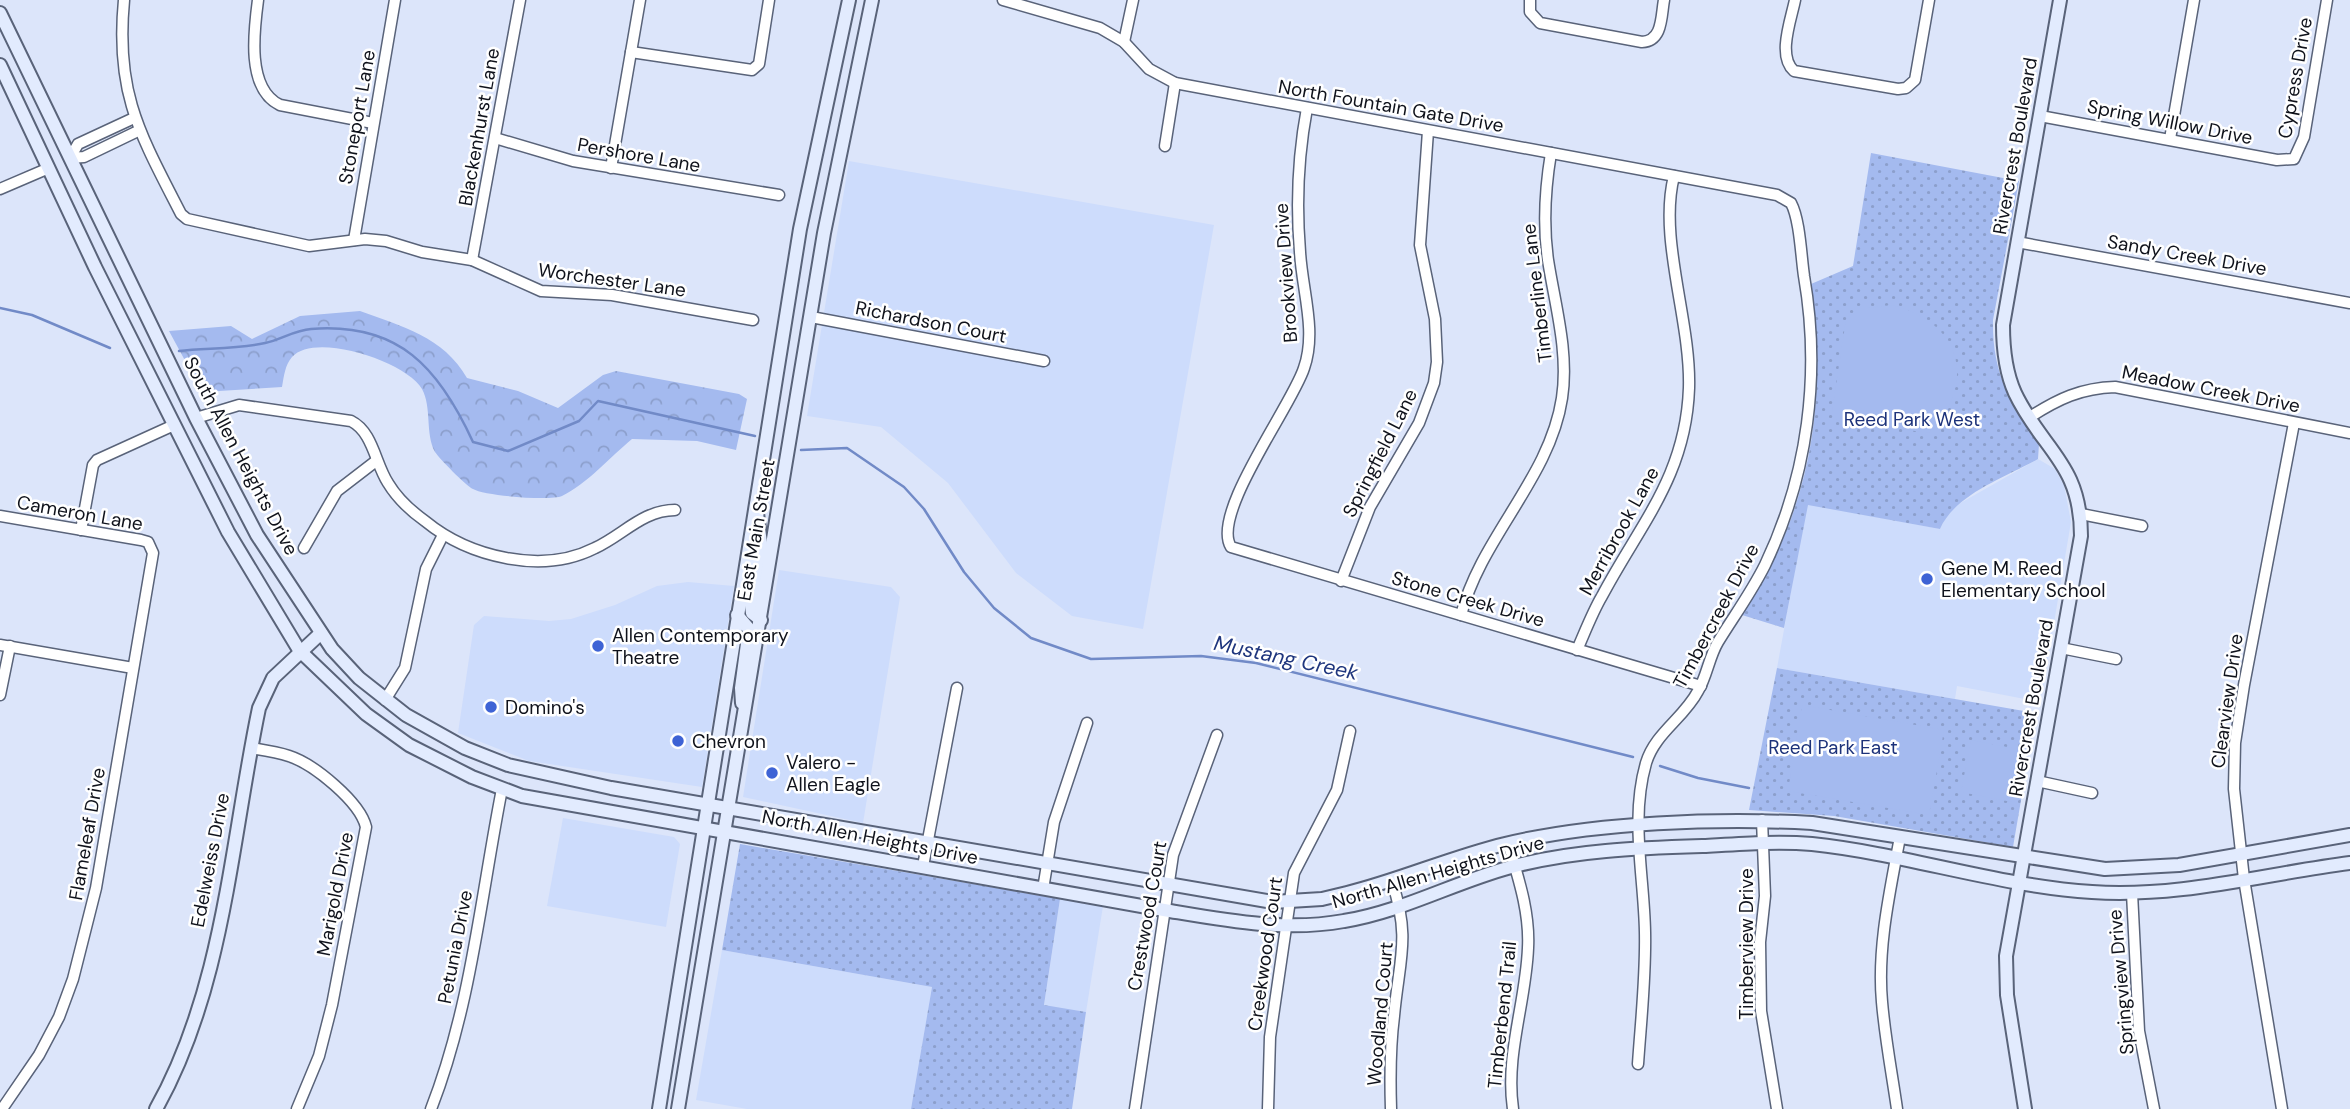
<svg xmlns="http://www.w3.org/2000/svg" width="2350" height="1109" font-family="'DM Sans',sans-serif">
  <defs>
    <pattern id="grass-dots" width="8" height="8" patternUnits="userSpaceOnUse" patternTransform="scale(1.75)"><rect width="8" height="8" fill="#a4baef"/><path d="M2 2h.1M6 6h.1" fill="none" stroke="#8c9fcc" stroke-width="1.8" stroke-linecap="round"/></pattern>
    <pattern id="forest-crowns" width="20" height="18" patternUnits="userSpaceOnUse" patternTransform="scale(1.75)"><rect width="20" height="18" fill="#a4baef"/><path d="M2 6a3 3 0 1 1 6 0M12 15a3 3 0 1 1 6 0" fill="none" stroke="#8c9fcc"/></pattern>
  </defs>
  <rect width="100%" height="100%" fill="#dce5fa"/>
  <!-- built -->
  <g fill="#cddcfc">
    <path d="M849,161L1214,225L1143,629L1072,616L1016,573L948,483L881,427L807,416Z"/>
    <path d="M2038,459L2055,469L2064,485L2071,522L2042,694L2035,701L1957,686L1955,699L1777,668L1807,504L1940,529L1946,517L1957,505Z"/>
    <path d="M779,570L891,587L900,597L863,823L743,797Z"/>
    <path d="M688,582L734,586L702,787L529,761L458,733L474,625L484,616L549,621L571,619L615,605L657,586Z"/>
    <path d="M563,818L674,837L680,844L666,927L547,906Z"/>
    <path d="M1060,899L1103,906L1086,1012L1044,1006Z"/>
    <path d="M722,950L932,987L911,1109H747L696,1100Z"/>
  </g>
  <!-- grass -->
  <g fill="url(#grass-dots)">
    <path d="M1871,153L2019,181L1993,320C1992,373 2010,403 2039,444L2038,459C2006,477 1955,494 1940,529L1808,505L1784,628L1742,615C1810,512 1828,406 1811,284L1853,266Z"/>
    <path d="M1777,668L2036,713L2013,847L1834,816L1749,810Z"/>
    <path d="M740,844L1060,899L1044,1005L1086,1012L1072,1109H911L932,987L722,950Z"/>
  </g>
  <!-- forest -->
  <path fill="url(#forest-crowns)" d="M360,311C401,326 444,337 467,378L518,391L558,408L603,375L616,371L739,394L747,399L736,450L697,441L632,439C610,457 587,484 562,496C551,501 484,496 473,489C466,486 439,458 435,452C425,434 432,407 422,389C407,362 315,331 292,357C285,365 284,376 282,387L202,392L169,331L231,326L252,339L300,316Z"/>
  <!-- pitch -->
  <g fill="#a4baef">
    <path d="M1892,305C1961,322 1978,382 1929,433L1837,420L1832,412L1846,319L1868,308Z"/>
    <path d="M1802,705L1944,730L1929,815L1788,791Z"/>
    <path d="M1971,740L2022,750L2012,802L1961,792Z"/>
  </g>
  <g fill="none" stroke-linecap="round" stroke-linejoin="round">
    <!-- stream -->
    <g stroke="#718ac7" stroke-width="2.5">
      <path d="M0,308L32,315L110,348"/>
      <path d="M179,351C207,348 238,349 265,343C280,340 295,330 311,329C399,322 439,368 473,442L508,451L579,421L598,401L755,436"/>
      <path d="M801,450L847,448L904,487L924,509L964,572L994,608L1031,638L1091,659L1201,656L1256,663L1633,757"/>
      <path d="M1660,766L1698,778L1749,788"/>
    </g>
    <defs>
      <g id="street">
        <path d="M124,0C115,93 140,134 181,214L187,219L309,246L365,239L386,241L422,252L472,260L541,291L612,295L753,320"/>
        <path d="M258,0C254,30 246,89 280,105L373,123"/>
        <path d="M1003,0L1100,28L1124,42L1149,69L1175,83L1777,195L1791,203C1800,220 1801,256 1804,276C1821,374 1808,475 1765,565C1751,593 1734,616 1718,642C1709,657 1707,676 1698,691C1684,718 1655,733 1646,763C1630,819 1644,875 1645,932C1646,976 1641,1020 1638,1064"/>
        <path d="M1530,0V12L1540,23L1642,42C1663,41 1661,16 1664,0"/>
        <path d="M1795,0C1791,20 1777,56 1794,71L1898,89L1906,88L1915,80L1929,0"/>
        <path d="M1124,42L1133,0"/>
        <path d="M631,52L752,70L759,64L769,0"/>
        <path d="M1307,108C1298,156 1296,204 1300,252C1302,290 1317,331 1304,368C1293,404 1210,514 1231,547L1701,686"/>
        <path d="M2040,116L2277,160L2294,159L2304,137L2327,0"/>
        <path d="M495,138L573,161L779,195"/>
        <path d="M2170,139L2194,0"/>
        <path d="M1165,146L1175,83"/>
        <path d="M70,158L78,144L134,118"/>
        <path d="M70,158L84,157L138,131"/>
        <path d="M611,168L640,0"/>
        <path d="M0,189L49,168"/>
        <path d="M354,240L395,0"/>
        <path d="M2017,242L2350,303"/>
        <path d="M472,260L520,0"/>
        <path d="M811,317L1044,361"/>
        <path d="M2030,417C2058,399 2081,388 2115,387L2350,433"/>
        <path d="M196,418L239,405L351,421C373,432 375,463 388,483C397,498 411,511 425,521C469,557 542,575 595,548C623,535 643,510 675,510"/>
        <path d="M2081,514L2142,526"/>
        <path d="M0,516L141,540L148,542L153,553L96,888L73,979L59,1017L39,1055L2,1109"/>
        <path d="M81,530L93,465L97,460L174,425"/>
        <path d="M304,548L337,491L376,461"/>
        <path d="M1341,581L1370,507L1419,423L1434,383L1437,362L1435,319L1420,245L1428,131"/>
        <path d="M1461,615C1481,537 1550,478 1562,398C1569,352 1555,305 1548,260C1543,225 1545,189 1551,153"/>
        <path d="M0,645L133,668"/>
        <path d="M2061,648L2116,659"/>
        <path d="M1577,650C1585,632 1592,613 1602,596C1640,524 1686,476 1689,388C1691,320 1658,239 1674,176"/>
        <path d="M0,695L10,646"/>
        <path d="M385,700L405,668L426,569L443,535"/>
        <path d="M251,748C263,750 277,752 289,756C314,764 360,802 366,827L332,1005L319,1056L297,1109"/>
        <path d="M2037,781L2092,793"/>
        <path d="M1762,820L1765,896L1760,942L1761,1011L1777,1109"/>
        <path d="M1508,843C1518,877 1530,912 1528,948C1526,1002 1505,1055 1513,1109"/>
        <path d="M923,866L957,688"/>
        <path d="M1043,889L1054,822L1087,723"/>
        <path d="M2132,893L2139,1031L2154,1109"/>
        <path d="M431,1109C471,1007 481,895 502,789"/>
        <path d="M1135,1109L1173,855L1217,735"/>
        <path d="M1268,1109L1270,1037L1294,873L1337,790L1350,731"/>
        <path d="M1391,1109C1390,1078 1390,1047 1394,1016C1399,960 1411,938 1392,882"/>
        <path d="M1897,1109C1892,1074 1885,1038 1882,1002C1877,948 1890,891 1900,837"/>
        <path d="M2282,1109L2244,879L2234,789L2235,743L2244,685L2294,423"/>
      </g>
      <g id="secondary">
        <path d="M0,13L196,418L257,535L332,649L359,678L406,715L465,748L508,765L611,788L1273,902L1322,899L1347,893C1400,880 1451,857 1505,844C1596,822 1718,818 1812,823L2105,869L2179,865L2350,835"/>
        <path d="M0,65L95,267L228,532L299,650L366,714L409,745L472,777L522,796L1164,910C1224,920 1284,932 1344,921C1401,912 1455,882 1511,867C1573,850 1639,848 1703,846C1739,844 1777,841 1812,844C1906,854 1998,886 2092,892C2179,898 2264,874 2350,863"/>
        <path d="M757,513L761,543L751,605L752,613L761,620"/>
        <path d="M737,615L749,629L741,688L742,703"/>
        <path d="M156,1109C224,988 231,841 259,708L273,678L321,633"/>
        <path d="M659,1109L800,229L849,0"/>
        <path d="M678,1109L824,233L872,0"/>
        <path d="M2025,1109L2007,995L2006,956L2081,536C2081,463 2042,450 2015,393C2005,371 2003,348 2003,325L2060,0"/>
      </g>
    </defs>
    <!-- street casing -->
    <use href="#street" stroke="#596379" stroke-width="13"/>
    <!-- secondary casing -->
    <use href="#secondary" stroke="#596379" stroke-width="16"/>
    <!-- street -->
    <use href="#street" stroke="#fff" stroke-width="10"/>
    <!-- secondary -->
    <use href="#secondary" stroke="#e2ebfe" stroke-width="12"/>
  </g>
  <!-- markers -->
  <g fill="#3e63d5" stroke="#fff" stroke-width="2.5">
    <circle cx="1927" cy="579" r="7"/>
    <circle cx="598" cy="646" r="7"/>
    <circle cx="491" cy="707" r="7"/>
    <circle cx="678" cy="741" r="7"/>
    <circle cx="772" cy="773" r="7"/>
  </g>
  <g text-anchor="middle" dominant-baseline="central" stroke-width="5" stroke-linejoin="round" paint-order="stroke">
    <!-- street labels -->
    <g font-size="19" fill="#0f121b" stroke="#fff">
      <text transform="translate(2295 78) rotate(-80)">Cypress Drive</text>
      <text transform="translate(1391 106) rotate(10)">North Fountain Gate Drive</text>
      <text transform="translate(357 117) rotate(-80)">Stoneport Lane</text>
      <text transform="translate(2170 122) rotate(11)">Spring Willow Drive</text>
      <text transform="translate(479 127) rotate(-80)">Blackenhurst Lane</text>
      <text transform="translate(2015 146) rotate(-80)">Rivercrest Boulevard</text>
      <text transform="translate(639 155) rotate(10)">Pershore Lane</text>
      <text transform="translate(2187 255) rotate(10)">Sandy Creek Drive</text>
      <text transform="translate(1286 273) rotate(-94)">Brookview Drive</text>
      <text transform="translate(612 280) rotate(8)">Worchester Lane</text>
      <text transform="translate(1537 293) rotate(-97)">Timberline Lane</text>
      <text transform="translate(931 322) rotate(11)">Richardson Court</text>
      <text transform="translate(2211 389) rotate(11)">Meadow Creek Drive</text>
      <text transform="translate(1380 453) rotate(-63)">Springfield Lane</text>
      <text transform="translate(241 456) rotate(62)">South Allen Heights Drive</text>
      <text transform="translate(80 513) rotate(10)">Cameron Lane</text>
      <text transform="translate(756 530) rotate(-80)">East Main Street</text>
      <text transform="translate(1619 531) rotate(-61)">Merribrook Lane</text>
      <text transform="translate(1468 599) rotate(16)">Stone Creek Drive</text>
      <text transform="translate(1716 616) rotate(-62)">Timbercreek Drive</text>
      <text transform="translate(2227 701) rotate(-82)">Clearview Drive</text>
      <text transform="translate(2031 708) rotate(-80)">Rivercrest Boulevard</text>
      <text transform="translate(87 834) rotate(-80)">Flameleaf Drive</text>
      <text transform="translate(870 837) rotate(11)">North Allen Heights Drive</text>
      <text transform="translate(210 860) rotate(-79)">Edelweiss Drive</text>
      <text transform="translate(1438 872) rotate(-16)">North Allen Heights Drive</text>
      <text transform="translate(335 894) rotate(-79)">Marigold Drive</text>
      <text transform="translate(1147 916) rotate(-80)">Crestwood Court</text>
      <text transform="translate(1746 944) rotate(-90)">Timberview Drive</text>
      <text transform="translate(455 947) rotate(-79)">Petunia Drive</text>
      <text transform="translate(1265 954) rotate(-82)">Creekwood Court</text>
      <text transform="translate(2121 982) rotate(-95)">Springview Drive</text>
      <text transform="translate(1380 1014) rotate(-85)">Woodland Court</text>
      <text transform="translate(1502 1015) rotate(-84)">Timberbend Trail</text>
    </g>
    <!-- park labels -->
    <g font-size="19" fill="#1c327a" stroke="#fff">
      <text x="1912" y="419">Reed Park West</text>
      <text x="1833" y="747">Reed Park East</text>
    </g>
    <!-- poi labels -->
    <g font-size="19" fill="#0f121b" stroke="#fff" text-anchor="start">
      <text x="1941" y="568">Gene M. Reed<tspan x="1941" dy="22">Elementary School</tspan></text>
      <text x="612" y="635">Allen Contemporary<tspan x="612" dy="22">Theatre</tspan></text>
      <text x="505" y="707">Domino's</text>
      <text x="692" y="741">Chevron</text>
      <text x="786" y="762">Valero -<tspan x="786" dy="22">Allen Eagle</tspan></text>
    </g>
    <!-- water labels -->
    <g font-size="21" font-style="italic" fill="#1f367e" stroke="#fff">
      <text transform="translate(1286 658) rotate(12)">Mustang Creek</text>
    </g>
  </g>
</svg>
